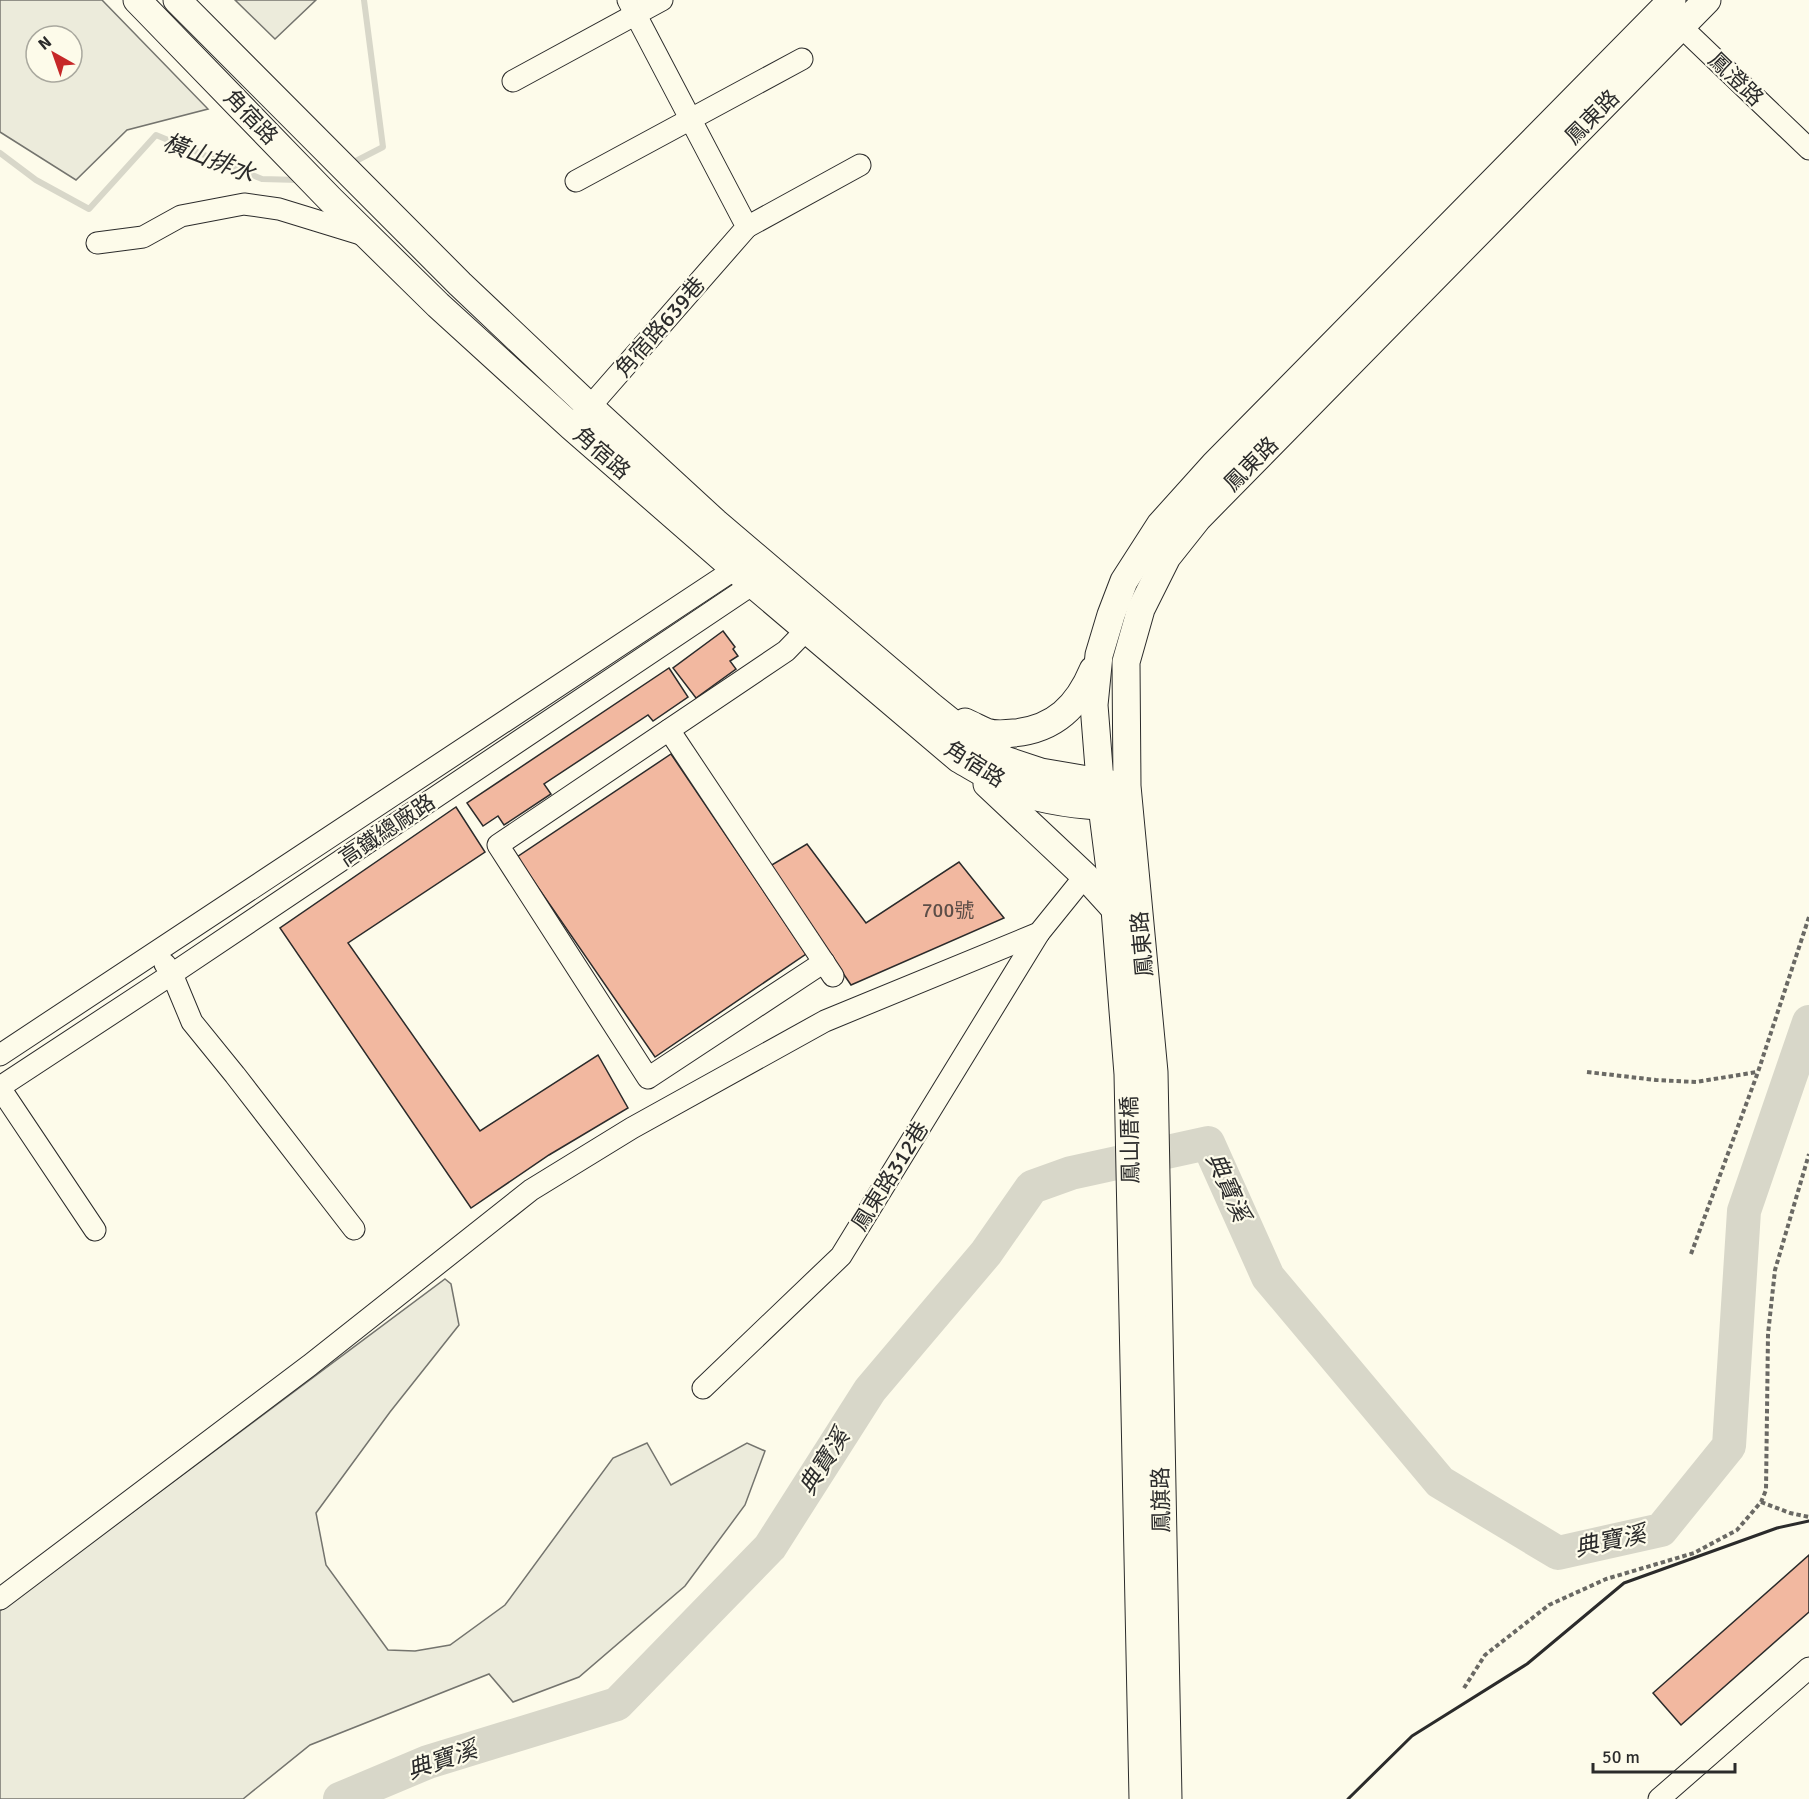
<svg xmlns="http://www.w3.org/2000/svg" width="1809" height="1799" font-family="Signika,'Noto Sans TC',sans-serif">
  <rect width="100%" height="100%" fill="#fdfbea"/>
  <!-- green -->
  <g fill="#ecebdb" stroke="#74746e" stroke-width="1.5" fill-rule="evenodd">
    <path d="M0,0H102L208,109L127,130L76,180L0,132ZM36,36H72V72H36Z"/>
    <path d="M235,0H316L275,39Z"/>
    <path d="M445,1279L451,1284L459,1325L390,1412L316,1513L326,1565L388,1650L415,1651L450,1645L505,1605L613,1458L647,1443L671,1485L747,1443L765,1451L745,1505L685,1586L579,1677L513,1702L489,1674L310,1745L243,1799H0V1611Z"/>
  </g>
  <g fill="none" stroke-linecap="round" stroke-linejoin="round">
    <!-- stream -->
    <g stroke="#d8d7c9" stroke-width="6">
      <path d="M0,153L36,180L89,209L156,135L262,179L299,180"/>
      <path d="M350,164L383,147L364,0"/>
    </g>
    <!-- river -->
    <path stroke="#d8d7c9" stroke-width="34" d="M340,1799L428,1762L617,1704L770,1547L870,1390L986,1253L1032,1187L1071,1173L1208,1143L1268,1277L1440,1482L1558,1553L1661,1530L1729,1446L1744,1211L1809,1022"/>
  </g>
  <!-- building -->
  <g fill="#f2b8a0" stroke="#2b2b2b" stroke-width="1.5">
    <path d="M723,631L735,647L733,649L738,656L730,661L736,669L696,698L673,668Z"/>
    <path d="M669,668L688,697L653,721L648,715L544,784L551,794L504,825L498,816L483,826L467,803Z"/>
    <path d="M671,754L806,954L655,1057L517,857Z"/>
    <path d="M456,807L485,852L348,943L480,1131L598,1055L628,1108L549,1155L471,1208L280,928Z"/>
    <path d="M807,844L866,923L959,862L1004,918L851,985L770,866Z"/>
    <path d="M1809,1555V1612L1681,1725L1653,1693Z"/>
  </g>
  <g fill="none" stroke-linecap="round" stroke-linejoin="round">
    <defs>
      <g id="minor">
        <path d="M1670,16L1809,149"/>
        <path d="M513,81L662,0"/>
        <path d="M576,181L802,59"/>
        <path d="M747,227L860,165"/>
        <path d="M97,243L143,237L181,216L244,204L279,209L367,236"/>
        <path d="M580,418L747,227L628,0"/>
        <path d="M816,620L786,651L498,845L648,1078L824,962"/>
        <path d="M669,730L833,976"/>
        <path d="M165,964L172,974L192,1022L235,1075L354,1229"/>
        <path d="M0,1055L735,569L744,559"/>
        <path d="M0,1087L172,974L753,584L764,573"/>
        <path d="M0,1088L95,1230"/>
        <path d="M703,1388L841,1256L1039,933"/>
        <path d="M0,1599L310,1365L531,1190L632,1128L825,1021L1039,933L1085,876"/>
        <path d="M1659,1799L1809,1668"/>
      </g>
      <g id="major">
        <path d="M137,0L330,199L438,305L572,427L735,569L959,759C980,771 999,783 1021,792C1051,803 1087,806 1119,807"/>
        <path d="M177,0L460,284L590,407L715,522L931,706L972,739L1005,760L1041,772L1117,785"/>
        <path d="M965,722C972,725 979,729 986,732C995,735 1005,734 1014,733C1055,729 1078,706 1093,670"/>
        <path d="M987,784L1085,876L1115,909"/>
        <path d="M1143,1799L1128,1074L1115,909L1102,806L1094,705L1099,655L1111,615L1124,581L1160,525L1214,465L1672,0"/>
        <path d="M1168,1799L1154,1072L1127,786L1126,662L1141,609L1167,557L1198,518L1707,0"/>
      </g>
    </defs>
    <!-- minor casing -->
    <use href="#minor" stroke="#2b2b2b" stroke-width="23"/>
    <!-- major casing -->
    <use href="#major" stroke="#2b2b2b" stroke-width="29"/>
    <!-- path -->
    <g stroke="#6a6964" stroke-width="4" stroke-dasharray="4.5 3" stroke-linecap="butt">
      <path d="M1587,1072L1656,1080L1696,1082L1757,1072"/>
      <path d="M1691,1254L1758,1072L1809,917"/>
      <path d="M1761,1502L1790,1513L1809,1517"/>
      <path d="M1464,1688L1485,1655L1549,1605L1606,1579L1694,1553L1737,1530L1761,1502L1766,1490L1768,1334L1775,1270L1809,1154"/>
    </g>
    <!-- minor -->
    <use href="#minor" stroke="#fdfbea" stroke-width="21"/>
    <!-- major -->
    <use href="#major" stroke="#fdfbea" stroke-width="27"/>
    <!-- wall -->
    <path stroke="#2b2b2b" stroke-width="3" d="M1348,1799L1412,1736L1527,1664L1624,1583L1777,1528L1809,1521"/>
  </g>
  <g text-anchor="middle" dominant-baseline="central" stroke-width="4.5" stroke-linejoin="round" paint-order="stroke">
    <!-- number labels -->
    <g font-size="20" fill="#5d4e48">
      <text x="948" y="910">700號</text>
    </g>
    <!-- street labels -->
    <g font-size="22" fill="#2b2b2b" stroke="#fdfbea">
      <text transform="translate(1736 79) rotate(44)">鳳澄路</text>
      <text transform="translate(251 117) rotate(46)">角宿路</text>
      <text transform="translate(1592 117) rotate(-45)">鳳東路</text>
      <text transform="translate(660 327) rotate(-49)">角宿路639巷</text>
      <text transform="translate(602 453) rotate(41)">角宿路</text>
      <text transform="translate(1251 464) rotate(-45)">鳳東路</text>
      <text transform="translate(975 764) rotate(32)">角宿路</text>
      <text transform="translate(387 830) rotate(-34)">高鐵總廠路</text>
      <text transform="translate(1142 944) rotate(-95)">鳳東路</text>
      <text transform="translate(1130 1140) rotate(-91)">鳳山厝橋</text>
      <text transform="translate(890 1176) rotate(-58)">鳳東路312巷</text>
      <text transform="translate(1161 1500) rotate(-91)">鳳旗路</text>
    </g>
    <!-- water labels -->
    <g font-size="24" font-style="italic" fill="#2b2b2b" stroke="#fdfbea">
      <text transform="translate(209 158) rotate(21)">橫山排水</text>
      <text transform="translate(1228 1187) rotate(66)">典寶溪</text>
      <text transform="translate(824 1462) rotate(-58)">典寶溪</text>
      <text transform="translate(1610 1541) rotate(-12)">典寶溪</text>
      <text transform="translate(442 1760) rotate(-19)">典寶溪</text>
    </g>
  </g>
  <!-- north arrow -->
  <g transform="translate(54 54) rotate(320)"><circle r="28" fill="#fdfbea" stroke="#a9a89e" stroke-width="1.5"/>
  <path d="M0-4.5L10 22L0 15L-10 22Z" fill="#c62828"/>
  <text y="-9" font-size="16" font-weight="bold" text-anchor="middle" fill="#2b2b2b">N</text>
  </g>
  <!-- scale -->
  <path d="M1593 1763v9h142v-9" fill="none" stroke="#2b2b2b" stroke-width="3"/>
  <text x="1602" y="1763" font-size="18" fill="#2b2b2b" stroke="#fdfbea" stroke-width="4.5" paint-order="stroke">50 m</text>
</svg>
